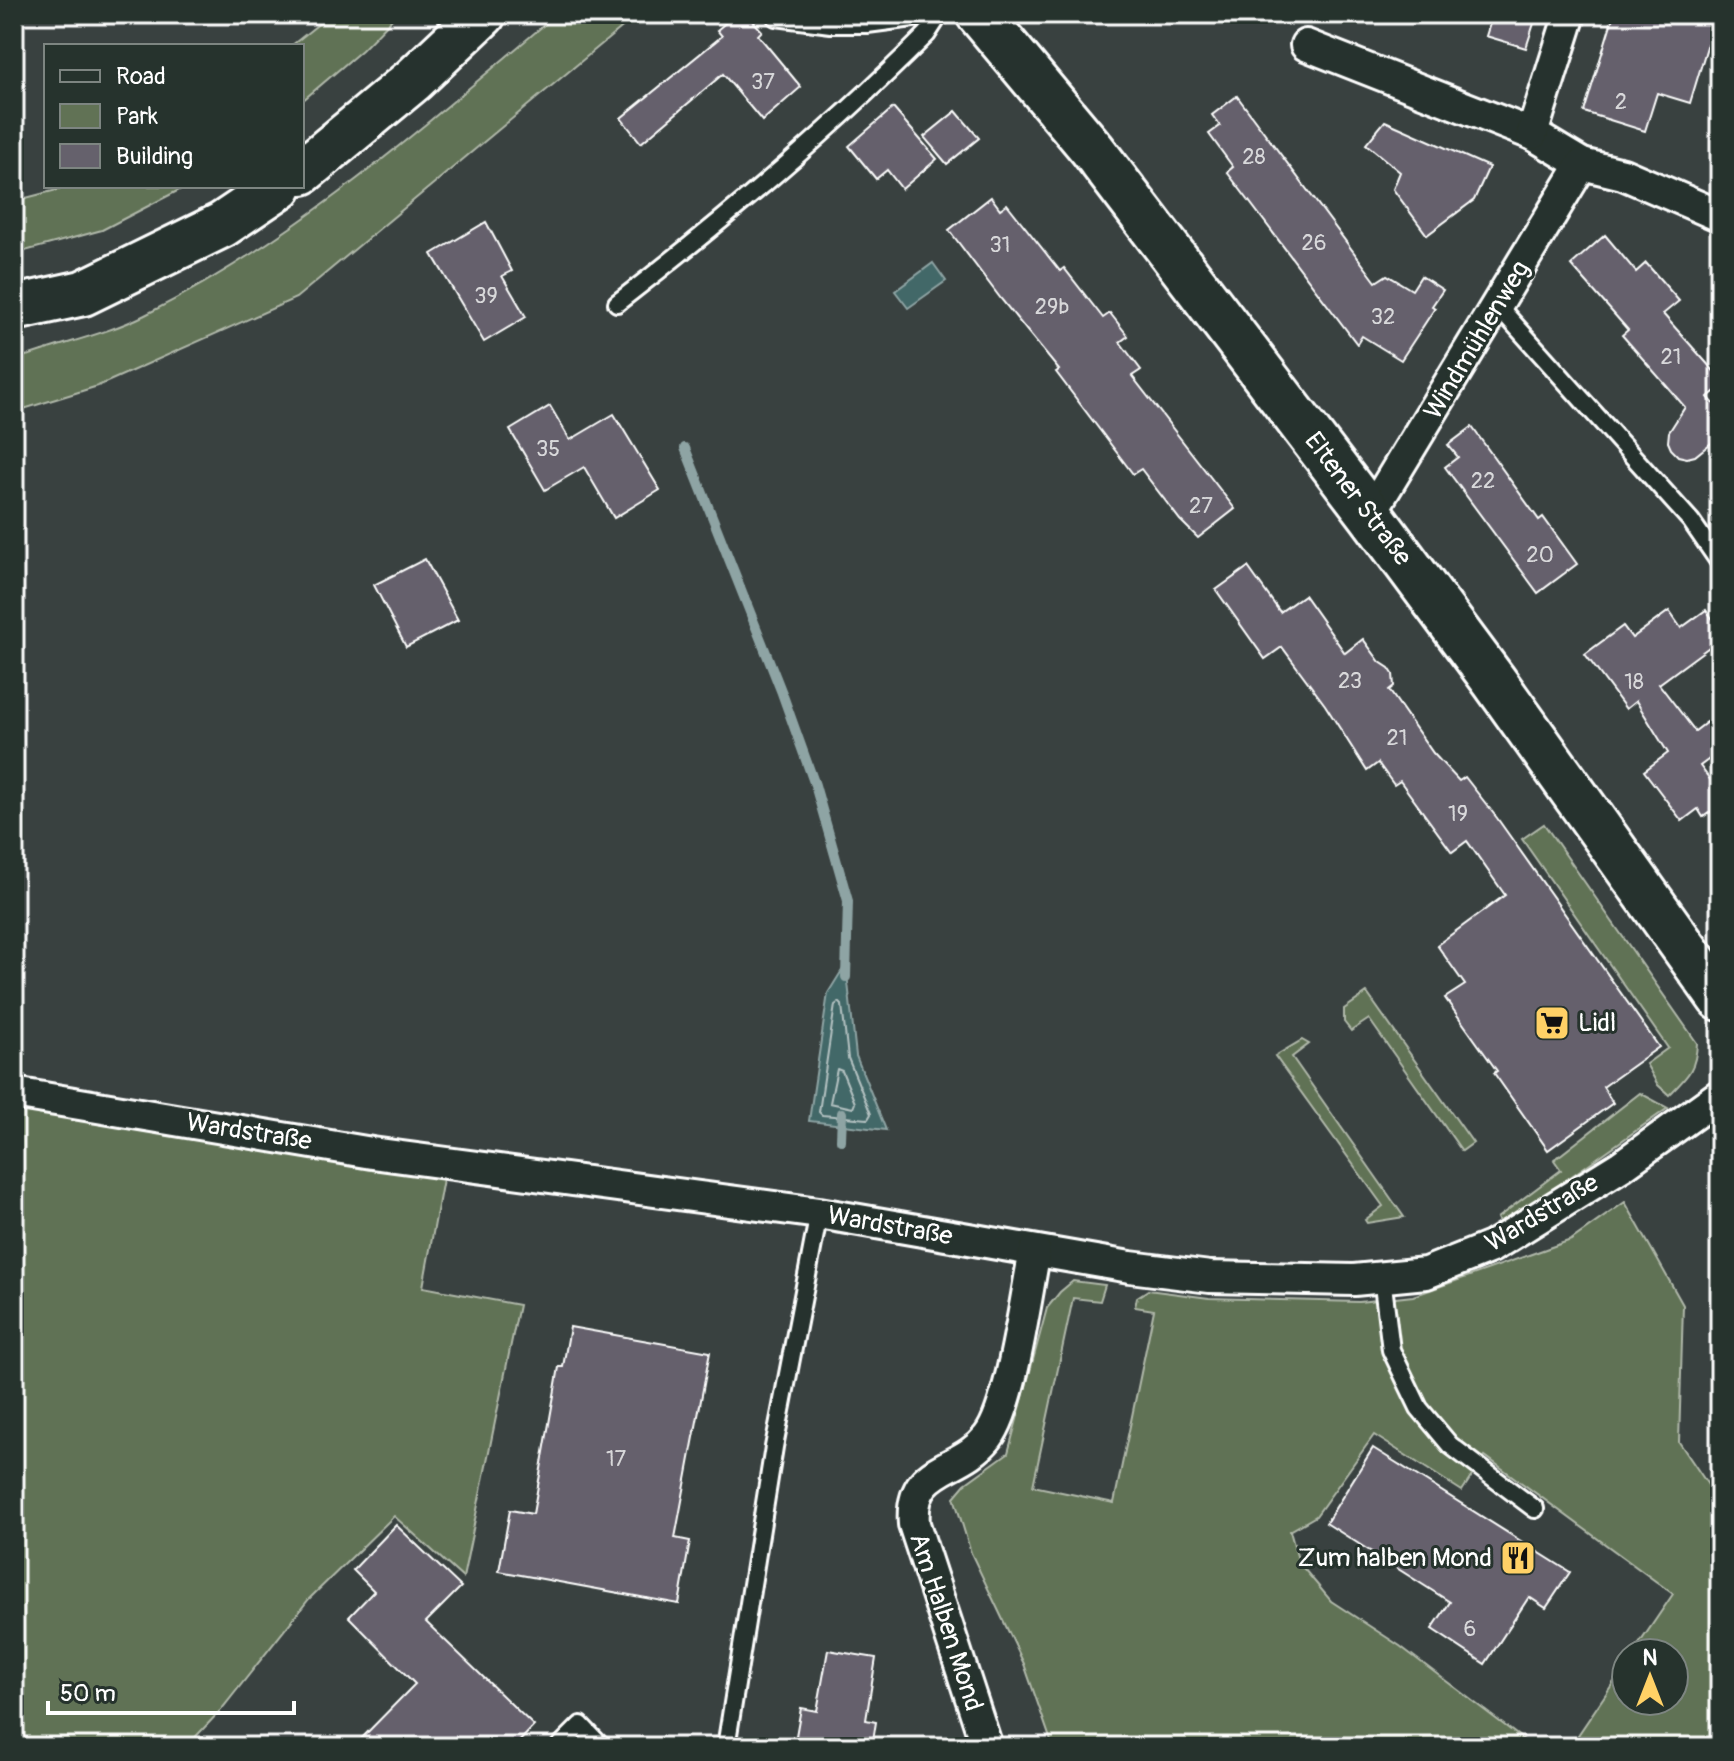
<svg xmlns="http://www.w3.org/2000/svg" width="1734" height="1761" font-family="Pangolin,sans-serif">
  <rect width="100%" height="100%" fill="#394140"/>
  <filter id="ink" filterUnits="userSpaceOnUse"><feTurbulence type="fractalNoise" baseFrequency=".0125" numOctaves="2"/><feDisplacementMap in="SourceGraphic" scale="16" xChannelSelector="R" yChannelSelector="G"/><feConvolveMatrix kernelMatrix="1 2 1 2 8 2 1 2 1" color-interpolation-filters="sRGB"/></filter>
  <g filter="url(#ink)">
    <!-- green -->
    <g fill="#617255" stroke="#b0b8aa" stroke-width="2">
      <path d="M331,14H397L362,50L302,101V46H291Z"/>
      <path d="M557,14H638L296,298L98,386L14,412V358L30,355C67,342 109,333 145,315C299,238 426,124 557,14Z"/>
      <path d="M72,186H187L102,230L14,254V201Z"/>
      <path d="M1544,824L1697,1043C1696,1070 1687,1077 1669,1095L1658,1085L1646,1064L1668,1048L1522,839Z"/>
      <path d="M1367,993L1473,1143L1462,1151L1369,1019L1351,1031L1344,1022V1009Z"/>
      <path d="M1302,1040L1309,1044L1292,1057L1404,1217L1367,1223L1365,1220L1383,1206L1275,1056Z"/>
      <path d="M1640,1093L1668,1108L1501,1226L1497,1218L1561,1170L1554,1160Z"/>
      <path d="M14,1108L443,1179L423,1287L519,1305L463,1578L394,1516L309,1599L221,1710L186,1747H14Z"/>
      <path d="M1625,1202L1683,1305L1679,1442L1717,1498L1720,1496V1747H1570L1626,1664V1701H1674V1653H1633L1673,1594L1485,1456L1462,1491L1374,1435L1316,1516L1290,1531L1299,1563L1331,1601L1400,1646L1533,1747H1053L1024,1664L971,1553L954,1497L965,1484L1008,1453L1047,1308L1060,1292L1073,1281L1105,1285L1100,1301L1073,1298L1033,1486L1114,1503L1154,1310L1135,1307L1137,1297L1148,1290L1209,1298L1359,1302L1413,1296L1571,1240Z"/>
    </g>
    <!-- water -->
    <g fill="#436767" stroke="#8ea4a4" stroke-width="2">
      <path d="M933,263L946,281L908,308L895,291Z"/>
      <path d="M846,964L856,1056L886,1130L809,1121L828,993Z"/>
    </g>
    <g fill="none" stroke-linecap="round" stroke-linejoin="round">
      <!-- shore -->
      <g stroke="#b4c2c2" stroke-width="2">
        <path d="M839,1002L842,1005L848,1058L871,1114L868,1119L822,1115L819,1112L835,1005Z"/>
        <path d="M837,1069L842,1071L855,1103L853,1108L830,1103Z"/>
      </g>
      <!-- stream -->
      <g stroke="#8ea4a4" stroke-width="10">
        <path d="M685,448L782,693L815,785L848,901L846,977"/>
        <path d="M841,1140L842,1113"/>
      </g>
    </g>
    <!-- building -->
    <g fill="#65616c" stroke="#fff" stroke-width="2">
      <path d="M736,14H747L762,31L758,35L801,87L762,121L723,74L641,143L621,118L722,36L717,30Z"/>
      <path d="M1493,14H1537L1526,48L1486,36Z"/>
      <path d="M1614,14H1720V43L1709,40L1690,103L1657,93L1645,131L1584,112Z"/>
      <path d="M1237,96L1376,282L1387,275L1412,290L1421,276L1443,290L1432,306L1435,308L1401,360L1362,336L1357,344L1227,172L1233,167L1209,134L1220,126L1212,115Z"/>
      <path d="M893,108L937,159L902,189L887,170L876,179L849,146Z"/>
      <path d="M956,111L979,138L947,164L924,137Z"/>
      <path d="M1385,121L1489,167L1474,200L1427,235L1393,189L1400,172L1366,144Z"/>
      <path d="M991,197L1000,209L1007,204L1060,271L1064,268L1103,318L1110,313L1128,336L1120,342L1141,370L1132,376L1235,509L1198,538L1180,520L1141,469L1133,474L1056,372L1059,370L1001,299L949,230Z"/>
      <path d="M486,222L512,271L502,276L526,317L484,342L432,254Z"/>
      <path d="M1605,235L1636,272L1646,263L1679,301L1663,314L1720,378V387L1708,397L1720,411V436L1695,456L1687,458L1678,456L1671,449L1668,442L1669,432L1685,407L1622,335L1628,330L1571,265Z"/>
      <path d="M550,406L570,440L614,414L660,490L614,518L584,467L545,490L510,430Z"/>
      <path d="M1472,427L1539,520L1543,517L1577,564L1538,593L1445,467L1458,457L1448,445Z"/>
      <path d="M425,559L458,620L406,647L374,585Z"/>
      <path d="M1248,567L1280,612L1304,595L1345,653L1363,639L1380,662L1389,668L1393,674L1394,686L1389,690L1433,753L1459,781L1465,777L1497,818L1659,1047L1603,1087L1613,1103L1548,1150L1494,1073L1497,1071L1445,998L1465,985L1437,945L1505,895L1467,841L1452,852L1400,781L1394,785L1378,763L1367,771L1325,705L1282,647L1265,659L1216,590Z"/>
      <path d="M1706,610L1720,629V639L1659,684L1695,731L1720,712V751L1700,766L1720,793V805L1703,817L1698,809L1682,821L1644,771L1668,753L1636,701L1626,709L1585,654L1623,626L1632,638L1669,611L1681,628Z"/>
      <path d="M570,1327L710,1352L675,1538L690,1541L679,1604L499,1571L510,1510L533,1514L559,1367H563Z"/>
      <path d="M1373,1448L1570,1572L1546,1608L1529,1597L1485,1664L1432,1629L1450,1602L1326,1523Z"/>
      <path d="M396,1525L461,1587L426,1622L534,1726L514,1747H353L415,1684L349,1617L374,1591L353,1570Z"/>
      <path d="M828,1650L876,1658L866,1720L876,1722L872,1747H794L801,1708L817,1711Z"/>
    </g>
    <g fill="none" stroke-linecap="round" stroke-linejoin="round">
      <defs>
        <g id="lane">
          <path d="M776,17L831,24H867L944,14"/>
          <path d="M617,303C726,219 830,131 927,34L940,14"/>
          <path d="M1498,306L1691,521L1720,563"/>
          <path d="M1382,1277L1391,1350L1419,1408L1450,1445L1535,1509"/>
          <path d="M559,1747L581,1725L602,1747"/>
          <path d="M726,1747L774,1447L819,1213"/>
        </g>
        <g id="street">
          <path d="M1306,45L1532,134L1582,164"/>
          <path d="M1532,134L1570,14"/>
          <path d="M1370,514L1582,164L1623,174L1720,216"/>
          <path d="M14,1093L372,1153L819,1213L1130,1267L1210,1277L1354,1280L1426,1273L1491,1247L1621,1166L1720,1095"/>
          <path d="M987,1747L914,1524C909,1463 959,1474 988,1437C1012,1406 1026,1294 1035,1251"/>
        </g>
        <path id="secondary" d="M979,14L1092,149L1370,514L1494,681L1720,998"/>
        <g id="primary">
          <path d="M302,172L413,80L483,14"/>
          <path d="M14,308L83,293L222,225L280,186"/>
        </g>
      </defs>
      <!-- lane casing -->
      <use href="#lane" stroke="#fff" stroke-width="22"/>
      <!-- street casing -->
      <use href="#street" stroke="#fff" stroke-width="36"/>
      <!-- secondary casing -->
      <use href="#secondary" stroke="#fff" stroke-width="50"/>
      <!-- primary casing -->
      <use href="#primary" stroke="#fff" stroke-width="50"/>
      <!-- lane -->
      <use href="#lane" stroke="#26332d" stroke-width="16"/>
      <!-- street -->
      <use href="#street" stroke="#26332d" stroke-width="30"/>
      <!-- secondary -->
      <use href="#secondary" stroke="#26332d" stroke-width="44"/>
      <!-- primary -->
      <use href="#primary" stroke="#26332d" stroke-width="44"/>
    </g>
  </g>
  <!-- icons -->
  <defs>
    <symbol id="supermarket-square" viewBox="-11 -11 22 22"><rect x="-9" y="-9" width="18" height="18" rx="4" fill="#ffd166" stroke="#26332d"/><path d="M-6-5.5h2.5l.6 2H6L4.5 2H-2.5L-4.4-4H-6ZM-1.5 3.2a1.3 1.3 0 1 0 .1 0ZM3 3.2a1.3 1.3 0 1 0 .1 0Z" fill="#111"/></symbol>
    <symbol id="restaurant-square" viewBox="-11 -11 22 22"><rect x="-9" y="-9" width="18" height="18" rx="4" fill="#ffd166" stroke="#26332d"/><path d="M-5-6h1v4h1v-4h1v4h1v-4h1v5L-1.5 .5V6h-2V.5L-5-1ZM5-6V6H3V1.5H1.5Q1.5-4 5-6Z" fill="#111"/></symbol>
  </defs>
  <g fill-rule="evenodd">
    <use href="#supermarket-square" x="1532" y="1003" width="40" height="40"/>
    <use href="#restaurant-square" x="1498" y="1538" width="40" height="40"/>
  </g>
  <g text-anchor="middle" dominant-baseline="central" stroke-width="6" stroke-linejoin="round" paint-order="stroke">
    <!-- number labels -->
    <g font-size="22" fill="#d8d8da">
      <text x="763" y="82">37</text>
      <text x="1621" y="102">2</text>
      <text x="1254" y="157">28</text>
      <text x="1314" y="243">26</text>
      <text x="1000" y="245">31</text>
      <text x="486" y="296">39</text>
      <text x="1052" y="307">29b</text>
      <text x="1383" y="317">32</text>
      <text x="1671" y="357">21</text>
      <text x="548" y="449">35</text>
      <text x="1483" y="481">22</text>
      <text x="1201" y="506">27</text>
      <text x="1540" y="555">20</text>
      <text x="1350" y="681">23</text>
      <text x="1634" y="682">18</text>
      <text x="1397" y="738">21</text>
      <text x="1458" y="814">19</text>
      <text x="616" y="1459">17</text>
      <text x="1470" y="1629">6</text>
    </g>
    <!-- street labels -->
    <g font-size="26" fill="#fff" stroke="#26332d">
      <text transform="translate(1477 340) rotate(-59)">Windmühlenweg</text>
      <text transform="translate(1358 499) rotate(53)">Eltener Straße</text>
      <text transform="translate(249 1132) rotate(9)">Wardstraße</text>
      <text transform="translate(1542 1213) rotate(-31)">Wardstraße</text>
      <text transform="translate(890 1226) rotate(10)">Wardstraße</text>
      <text transform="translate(946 1622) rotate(72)">Am Halben Mond</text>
    </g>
    <!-- poi labels -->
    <g font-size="26" fill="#fff" stroke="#26332d" text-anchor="start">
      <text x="1578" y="1023">Lidl</text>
      <text x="1492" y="1558" text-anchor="end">Zum halben Mond</text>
    </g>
  </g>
  <!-- margin -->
  <rect width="1734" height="1761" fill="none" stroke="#26332d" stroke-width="48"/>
  <rect x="24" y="24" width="1686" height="1713" fill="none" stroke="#fff" stroke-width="3" filter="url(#ink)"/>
  <!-- legend -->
  <rect x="44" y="44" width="260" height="144" fill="#26332d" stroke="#7d8581" stroke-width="2"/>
  <rect x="60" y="70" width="40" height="12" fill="#26332d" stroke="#7d8581" stroke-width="2"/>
  <text x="116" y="84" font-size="24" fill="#ffffff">Road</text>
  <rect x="60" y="104" width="40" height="24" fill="#617255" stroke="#7d8581" stroke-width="2"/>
  <text x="116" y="124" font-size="24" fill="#ffffff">Park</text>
  <rect x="60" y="144" width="40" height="24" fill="#65616c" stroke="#7d8581" stroke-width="2"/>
  <text x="116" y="164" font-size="24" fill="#ffffff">Building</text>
  <!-- north arrow -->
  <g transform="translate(1650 1677)"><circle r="38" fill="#26332d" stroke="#7d8581" stroke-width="2"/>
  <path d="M0-6L14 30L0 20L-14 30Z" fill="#ffd166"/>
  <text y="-12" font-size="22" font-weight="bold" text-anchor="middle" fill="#ffffff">N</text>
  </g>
  <!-- scale -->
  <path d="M48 1701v12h246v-12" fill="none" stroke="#ffffff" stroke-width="4"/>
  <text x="60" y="1701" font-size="24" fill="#ffffff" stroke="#26332d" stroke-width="6" paint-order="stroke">50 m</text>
</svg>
